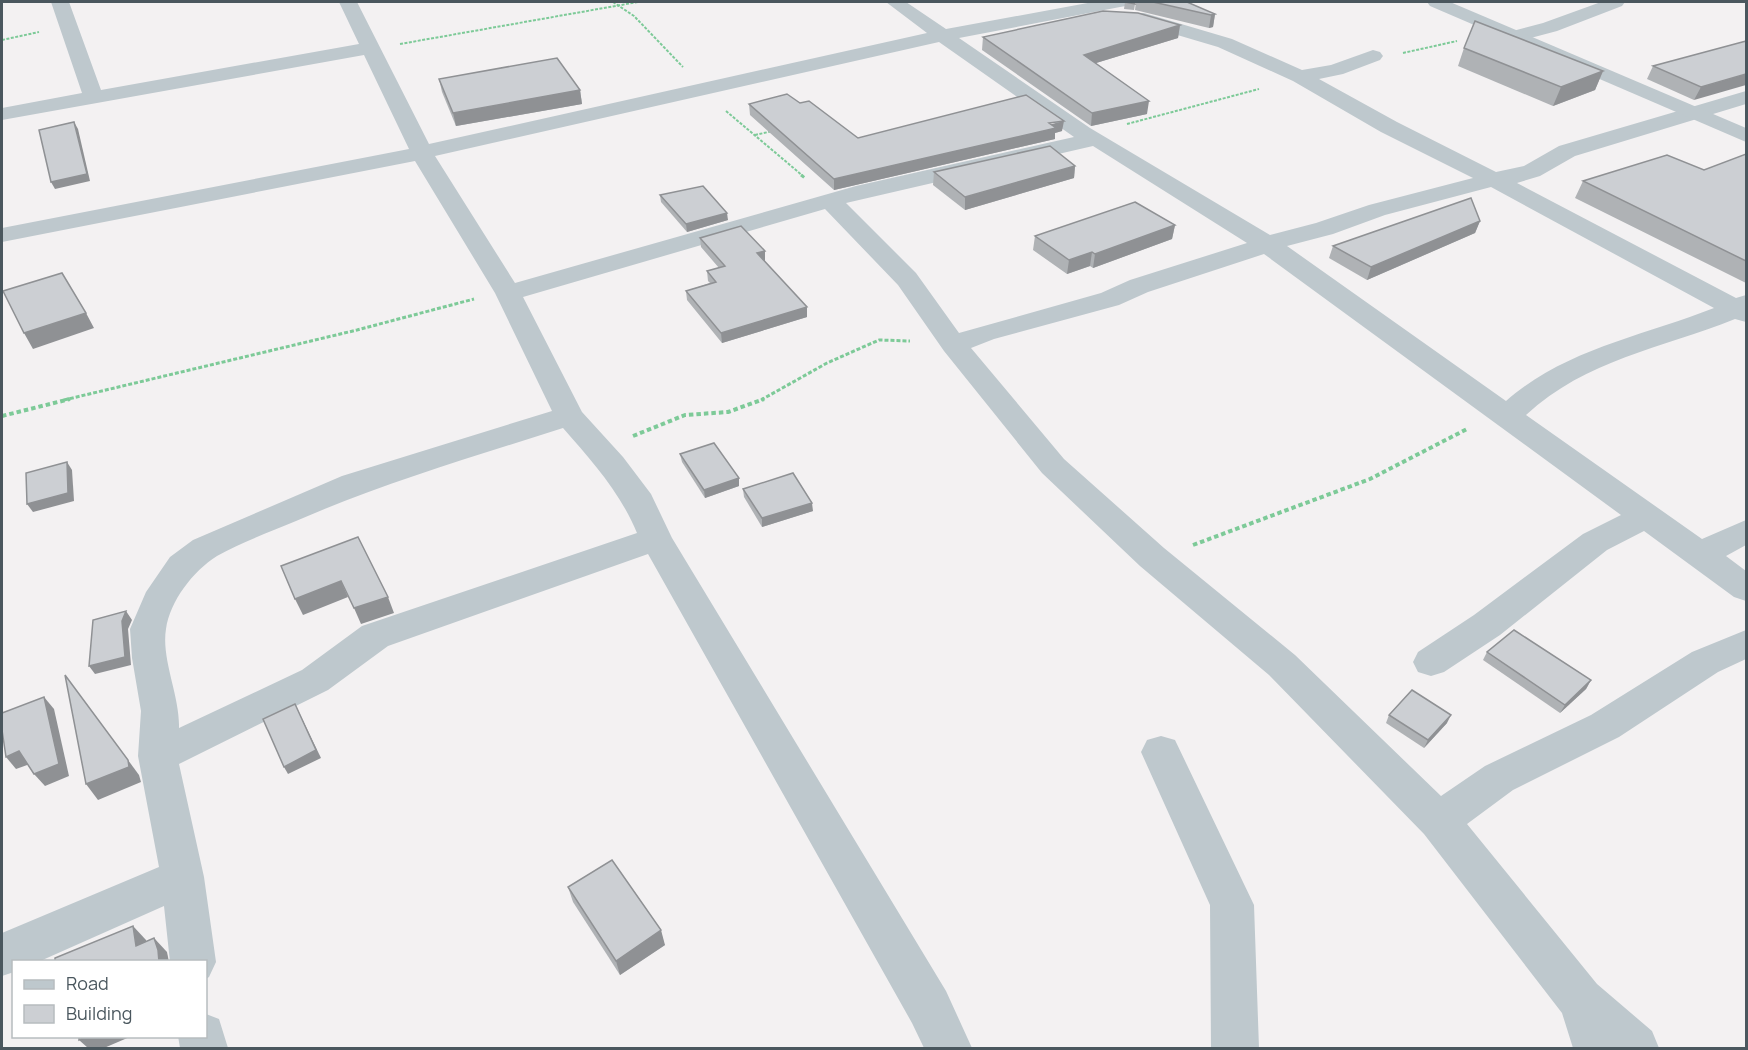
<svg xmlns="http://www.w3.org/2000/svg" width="1748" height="1050" font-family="Manrope,sans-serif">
  <rect width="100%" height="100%" fill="#f3f1f2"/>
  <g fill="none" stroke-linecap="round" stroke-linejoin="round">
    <!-- path-far2 -->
    <g stroke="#7dca98" stroke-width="2" stroke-dasharray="3 1.5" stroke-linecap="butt">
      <path d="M613,2L634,16L683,67"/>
      <path d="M2,40L39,32"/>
      <path d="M400,44L638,2"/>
      <path d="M1403,53L1457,41"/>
      <path d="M726,111L803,176"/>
      <path d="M1127,124L1259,89"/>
      <path d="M755,135L773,131"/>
    </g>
    <!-- path-far1 -->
    <g stroke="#7dca98" stroke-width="3" stroke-dasharray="4 2" stroke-linecap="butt">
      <path d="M801,175L805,178"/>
      <path d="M64,400L357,330L474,299"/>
      <path d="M761,400L827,363L879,340L910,341"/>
    </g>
    <!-- path -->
    <g stroke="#7dca98" stroke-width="4" stroke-dasharray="4.5 3" stroke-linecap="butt">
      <path d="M2,416L70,399"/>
      <path d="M633,436L685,415L728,412L764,399"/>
      <path d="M1193,545L1370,479L1467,429"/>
    </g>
    <!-- minor -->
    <g fill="#bec8cd" fill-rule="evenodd">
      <path d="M51,2H69L101,90L359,44L339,2H357L429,144L927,33L886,2H906L946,29L1093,2H1129L1126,6L1120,7L959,38L1090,128L1270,235L1316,223L1369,205L1473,178L1381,132L1293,81L1218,47L1130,21L1128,17L1130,13H1144L1232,39L1302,70L1331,65L1373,50L1380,52L1383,56L1380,60L1343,74L1319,79L1397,122L1496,172L1524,166L1559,146L1746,91V104L1575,156L1540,176L1517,183L1736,298L1746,295V322L1735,319C1660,349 1587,359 1526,415L1702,539L1746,520V545L1726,556L1746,571V601L1734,597L1644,531L1607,550L1500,635L1444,672L1431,676L1418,672L1413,662L1418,652L1474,615L1583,534L1621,515L1264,254L1148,292L1119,305L994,339L971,348L1064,459L1164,548L1295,655L1441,796L1485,766L1591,715L1692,652L1746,630V659L1718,672L1619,737L1513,790L1467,824L1597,984L1652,1031L1659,1048H1573L1562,1013L1424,834L1269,675L1140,566L1042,473L944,351L898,285L825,209L523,297L582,412L623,457L651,494L672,538L946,991L972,1048H924L912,1023L648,554L388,646L328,690L179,764L204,877L216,962L209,977L206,979V962H170L164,906L38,962H14V972L2,976V933L159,867L138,756L141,711L132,658L130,629L146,592L170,557L193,540L342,476L552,411L495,293L415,161L2,242V228L409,149L364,55L2,120V108L82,93ZM939,42L1074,137L856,186L515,283L435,156ZM1093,146L1247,243L1130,280L1101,293L959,333L916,273L846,203ZM1491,187L1714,308C1643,336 1565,349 1506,401L1287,246L1333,234L1385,215ZM563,428C592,461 620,492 637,533L362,626L302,670L179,728C180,696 161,659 166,629C170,601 193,571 217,556C242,542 270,532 296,521C383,483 473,457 563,428Z"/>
      <path d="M1601,2H1625L1622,6L1557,31L1516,42L1506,36L1509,32L1543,23Z"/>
      <path d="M1161,736L1175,740L1254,905L1259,1048H1211L1210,905L1141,752L1147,740Z"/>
      <path d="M206,1014L219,1019L228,1048H180L178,1036H206Z"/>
    </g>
    <!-- tertiary -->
    <path fill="#bec8cd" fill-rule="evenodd" d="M1427,2H1450L1746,128V142L1430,6Z"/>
  </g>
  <!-- wall -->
  <g fill="#afb2b5">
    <path d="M1125,2L1135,4L1134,10L1124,9Z"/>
    <path d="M1136,2H1187L1215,14L1213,27L1209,28L1135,10Z"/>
    <path d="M1180,25L1178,38L1096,63L1147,114L1091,126L982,50L983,37Z"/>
    <path d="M1746,41L1694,100L1647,79L1653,66Z"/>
    <path d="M1464,48L1603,71L1595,90L1553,106L1458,66Z"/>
    <path d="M439,79L580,90L582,104L456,126L442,92Z"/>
    <path d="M800,103L858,138L1062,131L1055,133V139L834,190L750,115L749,104Z"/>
    <path d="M1746,154V283L1575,198L1583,181L1704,170Z"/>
    <path d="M1075,166L1074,178L965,210L933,185L934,172Z"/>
    <path d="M660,195L728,220L687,232L661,202Z"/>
    <path d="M1480,221L1475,233L1367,280L1329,258L1333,246Z"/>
    <path d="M1175,225L1172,239L1093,268L1090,266L1067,274L1033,250L1035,236Z"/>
    <path d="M700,238L765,251V261H764L807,317L722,343L687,300L686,291L710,283L708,281L707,271L719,268L701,247Z"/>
    <path d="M680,454L739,478V486L705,498L682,462Z"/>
    <path d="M743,489L813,511L762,527L744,497Z"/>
    <path d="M1487,652L1591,680L1586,689L1560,713L1483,660Z"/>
    <path d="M1389,715L1447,723L1424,748L1386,723Z"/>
    <path d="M568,887L665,945L620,975L573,902Z"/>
  </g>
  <!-- shaded-wall -->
  <g fill="#8f9194">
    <path d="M1215,14L1213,27L1209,28L1211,15Z"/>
    <path d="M1180,25L1178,38L1083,67L1084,55Z"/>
    <path d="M1603,71L1595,90L1553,106L1561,87Z"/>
    <path d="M1746,74V85L1694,100L1701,87Z"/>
    <path d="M580,90L582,104L456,126L453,113Z"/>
    <path d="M1149,101L1147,114L1091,126L1092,113Z"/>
    <path d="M1064,121L1062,131L1055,133V139L834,190V179Z"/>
    <path d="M74,122L78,129L90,181L55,189L51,182Z"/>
    <path d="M1075,166L1074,178L965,210V197Z"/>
    <path d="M727,213L728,220L687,232L686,224Z"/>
    <path d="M1480,221L1475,233L1367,280L1371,267Z"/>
    <path d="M1175,225L1172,239L1093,268L1095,254Z"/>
    <path d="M765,251V261L758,263L757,253Z"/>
    <path d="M1092,252L1090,266L1067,274L1069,260Z"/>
    <path d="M807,307V317L722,343L721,333Z"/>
    <path d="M86,313L94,328L33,349L24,333Z"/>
    <path d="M67,462L72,470L74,501L33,512L27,504Z"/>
    <path d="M739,478V486L705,498L704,490Z"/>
    <path d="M812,503L813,511L762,527V518Z"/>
    <path d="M341,581L348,597L303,615L295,599Z"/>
    <path d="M388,597L394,613L361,624L354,608Z"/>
    <path d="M126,611L132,620L128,629L131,665L95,674L89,666L122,621Z"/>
    <path d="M1591,680L1586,689L1560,713L1565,705Z"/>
    <path d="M44,697L54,709L69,776L45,786L34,774Z"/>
    <path d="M295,704L321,758L288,774L284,767Z"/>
    <path d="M1451,715L1447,723L1424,748L1428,740Z"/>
    <path d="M19,751L30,764L16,769L6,757Z"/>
    <path d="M128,760L139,775L141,782L98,800L86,784Z"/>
    <path d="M133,926L146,940L149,960L136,946Z"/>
    <path d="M661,930L665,945L620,975L616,961Z"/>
    <path d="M154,938L167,952L169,962H159Z"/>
    <path d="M86,1036H132L104,1048H88L79,1040Z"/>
  </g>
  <!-- building -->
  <g fill="#cccfd3" stroke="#8f9194" stroke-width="1.5">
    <path d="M1125,2H1134L1135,4Z"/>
    <path d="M1153,2H1187L1215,14L1211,15Z"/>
    <path d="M1103,11L1138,13L1180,25L1084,55L1149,101L1092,113L983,37Z"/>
    <path d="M1475,21L1603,71L1561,87L1464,48Z"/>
    <path d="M1746,41V74L1701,87L1653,66Z"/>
    <path d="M557,58L580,90L453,113L439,79Z"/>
    <path d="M787,94L800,103L809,101L858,138L1026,95L1064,121L1049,123L1056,128L834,179L749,104Z"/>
    <path d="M74,122L87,174L51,182L39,130Z"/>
    <path d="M1050,146L1075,166L965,197L934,172Z"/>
    <path d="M1746,154V261L1583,181L1667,155L1704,170Z"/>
    <path d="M703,186L727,213L686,224L660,195Z"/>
    <path d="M1471,198L1480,221L1371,267L1333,246Z"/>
    <path d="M1135,202L1175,225L1095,254L1092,252L1069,260L1035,236Z"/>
    <path d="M741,226L765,251L757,253L807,307L721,333L686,291L716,282L707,271L725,266L700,238Z"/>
    <path d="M62,273L86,313L24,333L3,291Z"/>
    <path d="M714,443L739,478L704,490L680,454Z"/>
    <path d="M67,462L68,493L27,504L26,473Z"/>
    <path d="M793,473L812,503L762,518L743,489Z"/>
    <path d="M358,537L388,597L354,608L341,581L295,599L281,566Z"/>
    <path d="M126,611L122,621L125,657L89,666L93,620Z"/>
    <path d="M1514,630L1591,680L1565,705L1487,652Z"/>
    <path d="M65,675L128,760L129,767L86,784Z"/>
    <path d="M1412,690L1451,715L1428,740L1389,715Z"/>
    <path d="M44,697L59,764L34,774L19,751L6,757L2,730V713Z"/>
    <path d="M295,704L316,750L284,767L263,719Z"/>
    <path d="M612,860L661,930L616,961L568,887Z"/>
    <path d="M133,926L136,946L154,938L158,950L159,962H55V958Z"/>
    <path d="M79,1036H86L79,1040Z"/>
  </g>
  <!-- border -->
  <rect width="1748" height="1050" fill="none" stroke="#4a575e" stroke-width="6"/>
  <!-- legend -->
  <rect x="12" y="960" width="195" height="78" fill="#ffffff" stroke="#b7bcbf" stroke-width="1.5"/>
  <rect x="24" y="980" width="30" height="9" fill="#bec8cd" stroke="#b7bcbf" stroke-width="1.5"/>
  <text x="66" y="990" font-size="18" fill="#4a575e">Road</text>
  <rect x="24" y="1005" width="30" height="18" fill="#cccfd3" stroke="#b7bcbf" stroke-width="1.5"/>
  <text x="66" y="1020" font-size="18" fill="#4a575e">Building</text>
</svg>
